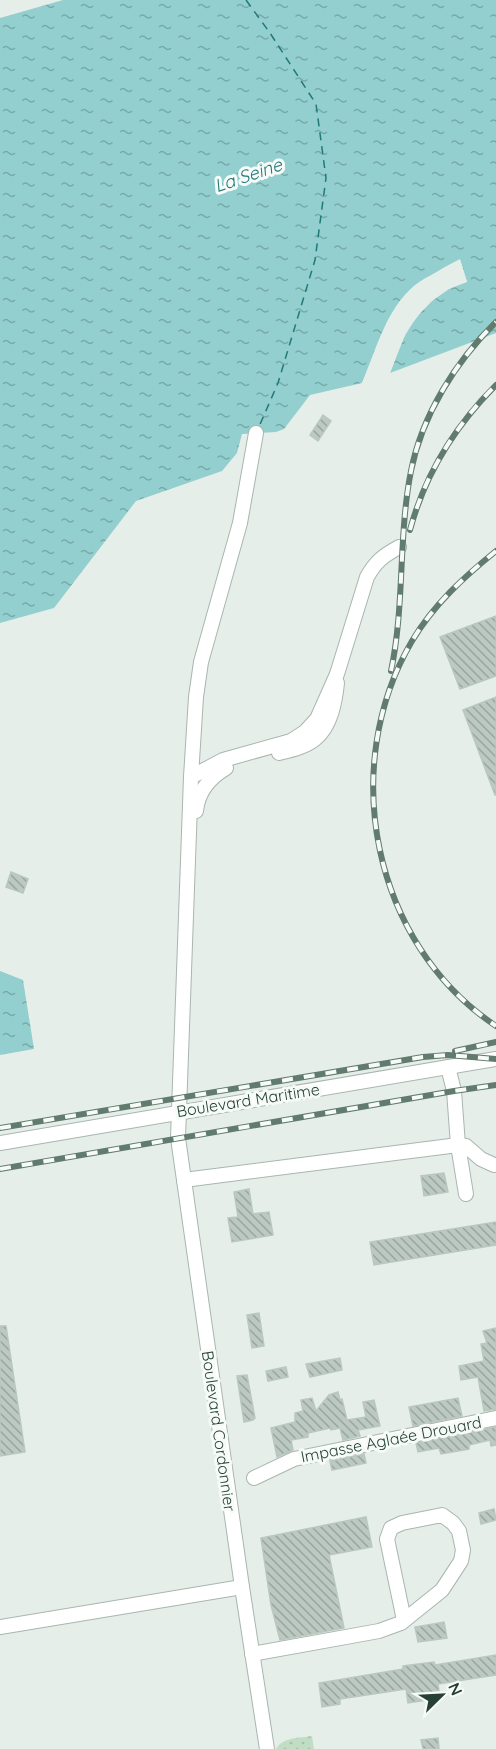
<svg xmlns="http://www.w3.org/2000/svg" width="496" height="1749" font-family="Quicksand,sans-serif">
  <defs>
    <pattern id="grass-dots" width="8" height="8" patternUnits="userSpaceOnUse" patternTransform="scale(1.5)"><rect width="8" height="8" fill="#c1dec4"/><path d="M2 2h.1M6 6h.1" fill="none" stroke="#a6c0a9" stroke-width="1.8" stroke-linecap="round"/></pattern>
    <pattern id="water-ripples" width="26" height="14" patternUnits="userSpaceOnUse" patternTransform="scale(1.5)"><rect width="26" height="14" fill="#92cfce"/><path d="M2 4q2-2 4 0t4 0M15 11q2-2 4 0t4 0" fill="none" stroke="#77a9a8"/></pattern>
    <pattern id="building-back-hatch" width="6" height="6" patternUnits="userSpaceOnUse" patternTransform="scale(1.5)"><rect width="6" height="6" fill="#bcc9c2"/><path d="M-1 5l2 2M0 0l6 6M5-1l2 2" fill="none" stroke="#99a59e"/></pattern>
  </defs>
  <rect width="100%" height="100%" fill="#e6eee9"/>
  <!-- grass -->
  <path fill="url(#grass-dots)" d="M312,1736L314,1749H276C283,1737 299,1738 312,1736Z"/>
  <!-- water -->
  <g fill="url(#water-ripples)">
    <path d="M63,0H496V333L390,373C396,358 400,342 409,329C421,309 443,286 467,282L460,260C446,269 429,274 415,285C386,309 376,350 362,383L310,395L284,429L276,432L242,434L237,453L222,471L136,501L54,608L0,623V18Z"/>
    <path d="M0,971L23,980L34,1049L0,1055Z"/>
  </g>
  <!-- pier -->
  <path fill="#e6eee9" d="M460,259L467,282L449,289L432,301L420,313L407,330L390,373L387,374L405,329L418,311L430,299L447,286L464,280L458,264L445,270L417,288L402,303L390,323L366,381L362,383L387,322L400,301L416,285L443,268Z"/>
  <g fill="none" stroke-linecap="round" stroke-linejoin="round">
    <!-- ferry -->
    <path stroke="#227979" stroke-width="1.5" stroke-dasharray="8 6" stroke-linecap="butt" d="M246,0L270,33L316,104L326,178L315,260L278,383L258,429"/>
  </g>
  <!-- building -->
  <g fill="url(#building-back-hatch)" stroke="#b9c8bf" stroke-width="1.5">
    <path d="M323,415L331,421L318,441L310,435Z"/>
    <path d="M496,616V676L460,689L440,637Z"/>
    <path d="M496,697V795H495L463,710Z"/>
    <path d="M11,872L28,879L23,893L6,887Z"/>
    <path d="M444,1173L448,1192L424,1196L421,1176Z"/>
    <path d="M249,1189L253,1214L269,1212L273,1235L232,1242L228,1218L238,1217L234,1192Z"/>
    <path d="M496,1222V1245L374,1265L370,1242Z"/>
    <path d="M259,1313L264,1346L252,1348L247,1315Z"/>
    <path d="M0,1326H6L25,1452L0,1456Z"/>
    <path d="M496,1328V1409L484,1411L478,1377L461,1380L459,1366L484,1361L481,1344L487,1343L483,1331Z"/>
    <path d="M340,1358L342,1370L310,1377L306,1364Z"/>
    <path d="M286,1367L288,1377L268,1381L266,1371Z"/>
    <path d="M247,1375L255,1418L253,1420L244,1422L237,1376Z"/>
    <path d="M338,1392L340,1400L342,1399L347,1420L366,1417L363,1402L374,1400L380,1426L358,1430L360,1436L343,1440L340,1428L331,1430L330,1428L308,1433V1437L291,1440L293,1450L277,1457L271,1428L295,1422V1413L303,1411L301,1400L312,1398L316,1411L329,1395Z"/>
    <path d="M458,1398L462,1416L413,1426L409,1407Z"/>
    <path d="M496,1427V1445L491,1446L490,1440L469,1445V1449L441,1454L439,1448L418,1452L416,1443Z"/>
    <path d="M364,1454L366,1463L332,1470L330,1461Z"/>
    <path d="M494,1509L496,1520L481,1524L479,1513Z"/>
    <path d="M366,1517L372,1547L329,1555L344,1628L280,1640L271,1605L261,1538Z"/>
    <path d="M444,1622L447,1638L418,1642L415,1627Z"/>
    <path d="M496,1655V1675L438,1684L440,1698L408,1703L406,1689L340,1699V1704L322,1707L319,1683L403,1669V1666L434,1662L435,1665Z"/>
    <path d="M438,1738L439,1749H423L421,1740Z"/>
  </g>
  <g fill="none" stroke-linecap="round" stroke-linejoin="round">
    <defs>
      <g id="minor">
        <path d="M256,433L240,523L201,662L196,697L191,777L178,1138L242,1587L267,1749"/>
        <path d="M279,753C291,750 305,747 315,739C331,726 335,702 337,683"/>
        <path d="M191,777L223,760L291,741L305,732L317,719L337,674L367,577C376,561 383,556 399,547"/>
        <path d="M196,811C198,791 209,778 226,768"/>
        <path d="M448,1067L454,1091L458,1145L466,1194"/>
        <path d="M0,1143L496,1059"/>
        <path d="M184,1180L458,1145L466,1146L481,1159L494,1165"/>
        <path d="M254,1478L294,1459L496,1418"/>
        <path d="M0,1627L242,1587"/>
        <path d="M252,1654L379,1631L401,1623L442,1590L461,1561L463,1550L459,1531L453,1523L442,1515L402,1523L391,1528L387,1539L404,1620"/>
      </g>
    </defs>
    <!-- minor casing -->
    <use href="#minor" stroke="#a9b6af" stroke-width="16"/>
    <!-- minor -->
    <use href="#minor" stroke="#fff" stroke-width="14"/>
    <defs>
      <g id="rail">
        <path d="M410,530C425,474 455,426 496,385"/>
        <path d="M496,551C464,577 434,604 412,641C338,767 372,943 496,1026"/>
        <path d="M391,671C405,605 398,536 411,471C422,415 456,361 496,322"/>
        <path d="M455,1051L496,1042"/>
        <path d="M0,1128L423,1057L448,1055L496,1059"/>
        <path d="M0,1169L454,1091L496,1085"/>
      </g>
    </defs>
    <!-- rail casing -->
    <use href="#rail" stroke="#617b6f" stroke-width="6"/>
    <!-- rail -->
    <use href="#rail" stroke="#f7fbf8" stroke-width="4" stroke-dasharray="11" stroke-linecap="butt"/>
  </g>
  <g text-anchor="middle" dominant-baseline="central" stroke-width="6" stroke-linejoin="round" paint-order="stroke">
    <!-- street labels -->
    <g font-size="16" fill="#264034" stroke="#f7fbf8">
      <text transform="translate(248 1100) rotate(-9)">Boulevard Maritime</text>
      <text transform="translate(219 1431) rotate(82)">Boulevard Cordonnier</text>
      <text transform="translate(391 1439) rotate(-11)">Impasse Aglaée Drouard</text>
    </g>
    <!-- water labels -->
    <g font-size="18" font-style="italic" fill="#227979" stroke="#f7fbf8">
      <text transform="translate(248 175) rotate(-19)">La Seine</text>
    </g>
  </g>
  <!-- north arrow -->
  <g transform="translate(442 1695) rotate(66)" stroke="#f7fbf8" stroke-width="4.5" paint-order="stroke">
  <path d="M0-4.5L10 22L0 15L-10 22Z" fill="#264034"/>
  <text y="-9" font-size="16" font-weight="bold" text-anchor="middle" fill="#264034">N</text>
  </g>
</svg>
